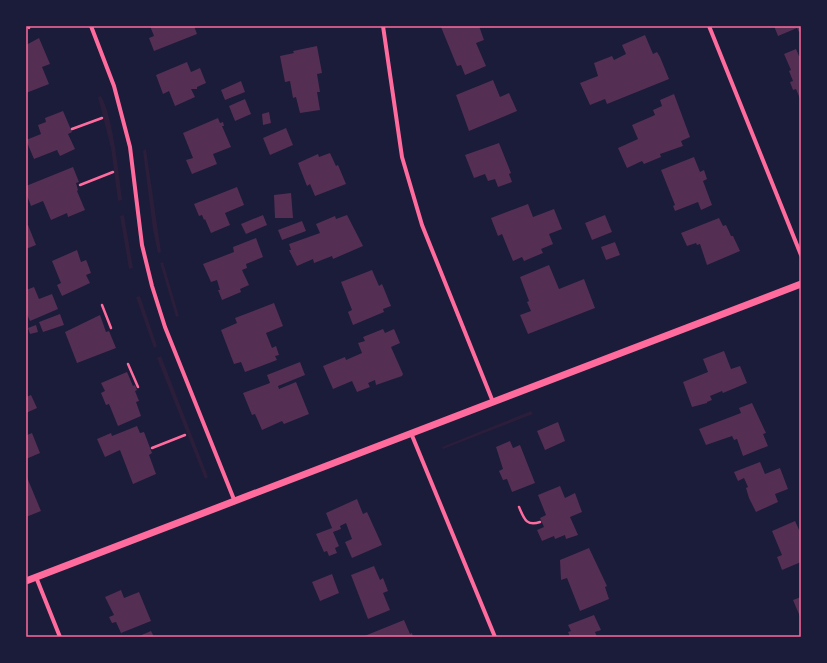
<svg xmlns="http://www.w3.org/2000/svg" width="827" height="663" font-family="Karla,sans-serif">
  <rect width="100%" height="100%" fill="#1b1b3a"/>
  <!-- green -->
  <g fill="#2a1e3b">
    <path d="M101,96C113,116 119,175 122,200L118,201L111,148L98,97Z"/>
    <path d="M146,149L161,252L158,253L153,230L143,151Z"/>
    <path d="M124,215L133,268L129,269L120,216Z"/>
    <path d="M163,262L179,316L176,317L160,263Z"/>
    <path d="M140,296L157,346L154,348L136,297Z"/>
    <path d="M161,356L208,477L205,479L157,358Z"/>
    <path d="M531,411L533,414L443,449L442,447Z"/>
  </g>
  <!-- building -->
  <g fill="#542f53">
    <path d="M150,26H194L197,34L154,51L149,38L154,36Z"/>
    <path d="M444,26H479L484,40L476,43L486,66L465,75L461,65L457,66L441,27Z"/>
    <path d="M774,26H801V31L799,32L797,28L778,36Z"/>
    <path d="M645,35L653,54L657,52L660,57L669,79L607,104L605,99L590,105L580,83L598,76L594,63L612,56L614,60L626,54L622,45Z"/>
    <path d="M39,38L50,64L42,67L49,84L26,93V45Z"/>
    <path d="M317,46L322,73L317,74L320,92H317L320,110L300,113L296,97L293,98L290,81L285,82L280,56L294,53L293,51Z"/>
    <path d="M796,49L799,56H801V101L796,89L793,90L790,82L793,81L789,71L791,70L784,54Z"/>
    <path d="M187,62L191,72L200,68L206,83L197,87V89H191L195,97L175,106L169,91L163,94L156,75Z"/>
    <path d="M493,80L500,97L509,93L517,111L469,131L456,95Z"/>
    <path d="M241,81L245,92L225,100L221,90Z"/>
    <path d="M674,94L690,137L681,141L683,146L660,154L661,157L644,164L642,161L627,168L618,148L638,139L632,125L655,115L653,110L662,106L660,100Z"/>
    <path d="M245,99L251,114L235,121L229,106Z"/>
    <path d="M63,111L72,132L68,134L75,149L60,156L57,150L34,159L26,140L41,134L38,125L46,122L45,118Z"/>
    <path d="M269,112L271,123L263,125L262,114Z"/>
    <path d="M218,118L220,123L223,122L224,126H222L231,147L213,154L217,164L192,174L186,160L193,158L183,133Z"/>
    <path d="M286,128L293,145L270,155L263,138Z"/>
    <path d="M499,143L511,173L509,174L512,182L498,187L495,179L488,181L485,174L474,178L465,155Z"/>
    <path d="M330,153L336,166L338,165L346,184L315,196L310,184L307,186L298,163L318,154L319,157Z"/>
    <path d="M694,157L700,172L704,170L707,179L703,181L712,205L701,210L698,202L675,211L673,206L675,205L661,170Z"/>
    <path d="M73,167L79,182L76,183L78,190L77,191L85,210L68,217L67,213L51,220L43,201L31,206L26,193V186Z"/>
    <path d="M237,187L244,205L225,213L230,225L211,233L205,219L204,220L202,215L199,216L194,204Z"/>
    <path d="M291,193L293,218H275L274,195Z"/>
    <path d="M528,204L533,217L554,209L562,229L549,234L553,244L541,249L543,253L524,261L522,257L513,261L502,234L498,236L491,218Z"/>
    <path d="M263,215L267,225L246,234L241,224Z"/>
    <path d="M347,215L363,246L333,259L332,256L314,263L313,259L297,266L289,250H291L289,244L320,233L316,224L335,216L336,219Z"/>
    <path d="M605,215L612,232L592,240L585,223Z"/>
    <path d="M719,218L723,226L726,225L731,236H733L740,251L707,265L700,244L697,245L696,243L687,246L681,233Z"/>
    <path d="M302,221L306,231L282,240L278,230Z"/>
    <path d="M28,225L36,245L26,249V226Z"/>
    <path d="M256,238L263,257L246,264L247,268L242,270L249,285L240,289L241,292L222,300L218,290H220L217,280L211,282L203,264L234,252L233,247Z"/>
    <path d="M615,242L620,255L606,260L601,247Z"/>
    <path d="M77,250L81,262L86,260L87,262L91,273L86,275L90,283L62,296L57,285L61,283L52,261Z"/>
    <path d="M549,265L559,289L584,279L595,308L528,334L520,315L531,311L527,302L529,301L520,277Z"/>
    <path d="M372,270L379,286L382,284L391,306L383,309L384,312L353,325L348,312L352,310L341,282Z"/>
    <path d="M34,287L39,299L52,294L58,309L30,321L26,312V290Z"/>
    <path d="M274,303L283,326L266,333L272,348L276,346L279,355L275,356L277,360L245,372L241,362L234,364L221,330L237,323L235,318Z"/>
    <path d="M60,314L64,325L43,332L39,322Z"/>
    <path d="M100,315L106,332L109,331L116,348L77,363L65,332Z"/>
    <path d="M36,325L38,332L30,334L28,328Z"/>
    <path d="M383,329L385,333L394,329L400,343L391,347L403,374L402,376L376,385L375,380L368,383L370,387L357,392L352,381L333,389L323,366L345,357L346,360L362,353L358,343L365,341L363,337Z"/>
    <path d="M724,351L731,369L740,366L747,383L723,393L722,391L710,396L712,400L707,402V403L692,407L683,382L708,372L703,359Z"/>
    <path d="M300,362L305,375L278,386L279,389L296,382L309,414L284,424L282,421L262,430L255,414L252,415L243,393L270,383L267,375Z"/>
    <path d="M127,372L133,386L135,385L137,390L135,391L139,401L136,402L141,416L118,426L109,404L106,405L101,393L105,391L101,383Z"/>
    <path d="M31,395L37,408L26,413V397Z"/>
    <path d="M752,403L766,433L763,434L768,446L743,456L737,439L734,440L732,436L706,445L699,429L741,413L739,408Z"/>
    <path d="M558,422L565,441L545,450L537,431Z"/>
    <path d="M137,426L140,433L144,432L152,453L149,455L156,474L133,484L120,450L105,457L97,439L111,433L112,436Z"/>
    <path d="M26,432L27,435L32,433L40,453L26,459Z"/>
    <path d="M510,441L513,448L520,445L535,483L512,492L507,479L503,480L499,471L503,469L496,447Z"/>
    <path d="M760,462L765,474L780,468L788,489L775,494L778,502L756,512L749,498L746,488L748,487L744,478L738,481L734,472Z"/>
    <path d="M26,475L41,511L26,517Z"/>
    <path d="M560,486L565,498L575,493L582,512L570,517L578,535L566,539L565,535L555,539L554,536L542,541L537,530L544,527L540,518L546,515L538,495Z"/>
    <path d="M357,499L363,514L367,512L382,545L352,558L345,542L352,539L346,523L340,526L341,529L333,532L339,546L335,548L337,553L329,556L327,551L324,552L316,534L332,528L326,513Z"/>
    <path d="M795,521L801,534V562L782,570L777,557L782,555L772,531Z"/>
    <path d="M589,548L607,586L605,587L609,599L580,611L567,578L561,580L560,560Z"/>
    <path d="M374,566L380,580L383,578L388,591L383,593L390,610L368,619L351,575Z"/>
    <path d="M332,574L339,593L320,601L312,582Z"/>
    <path d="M121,590L124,598L139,592L151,621L121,633L116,622L112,623L109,617L114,615L105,597Z"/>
    <path d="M801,597V619L793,600Z"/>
    <path d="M594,615L601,630L595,632L597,637H570L568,632L571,631L568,625Z"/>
    <path d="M404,620L410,634L412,633L413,637H362Z"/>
    <path d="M151,631L154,637H137Z"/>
  </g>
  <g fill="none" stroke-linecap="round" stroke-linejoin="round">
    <!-- path -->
    <g stroke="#ff6b9d" stroke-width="2.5">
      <path d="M28,26L29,28"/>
      <path d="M72,129L102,118"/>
      <path d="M80,185L113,172"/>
      <path d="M102,305L111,328"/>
      <path d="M128,364L138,387"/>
      <path d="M152,448L185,435"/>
      <path d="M519,507C524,518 526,527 540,522"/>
    </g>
    <!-- minor -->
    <g stroke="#ff6b9d" stroke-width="4">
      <path d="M91,26L114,86L130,147L142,245L152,286L165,327L235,502"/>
      <path d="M383,26L402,157L422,225L493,402"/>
      <path d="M709,26L801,255"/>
      <path d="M411,433L495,637"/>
      <path d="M36,577L60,637"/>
    </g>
    <!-- tertiary -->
    <path stroke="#ff6b9d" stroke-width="7" d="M26,581L801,284"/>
  </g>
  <!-- border -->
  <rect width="827" height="663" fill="none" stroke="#1b1b3a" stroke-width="54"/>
  <rect x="27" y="27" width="773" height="609" fill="none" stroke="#ff6b9d" stroke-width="1.5"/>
</svg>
